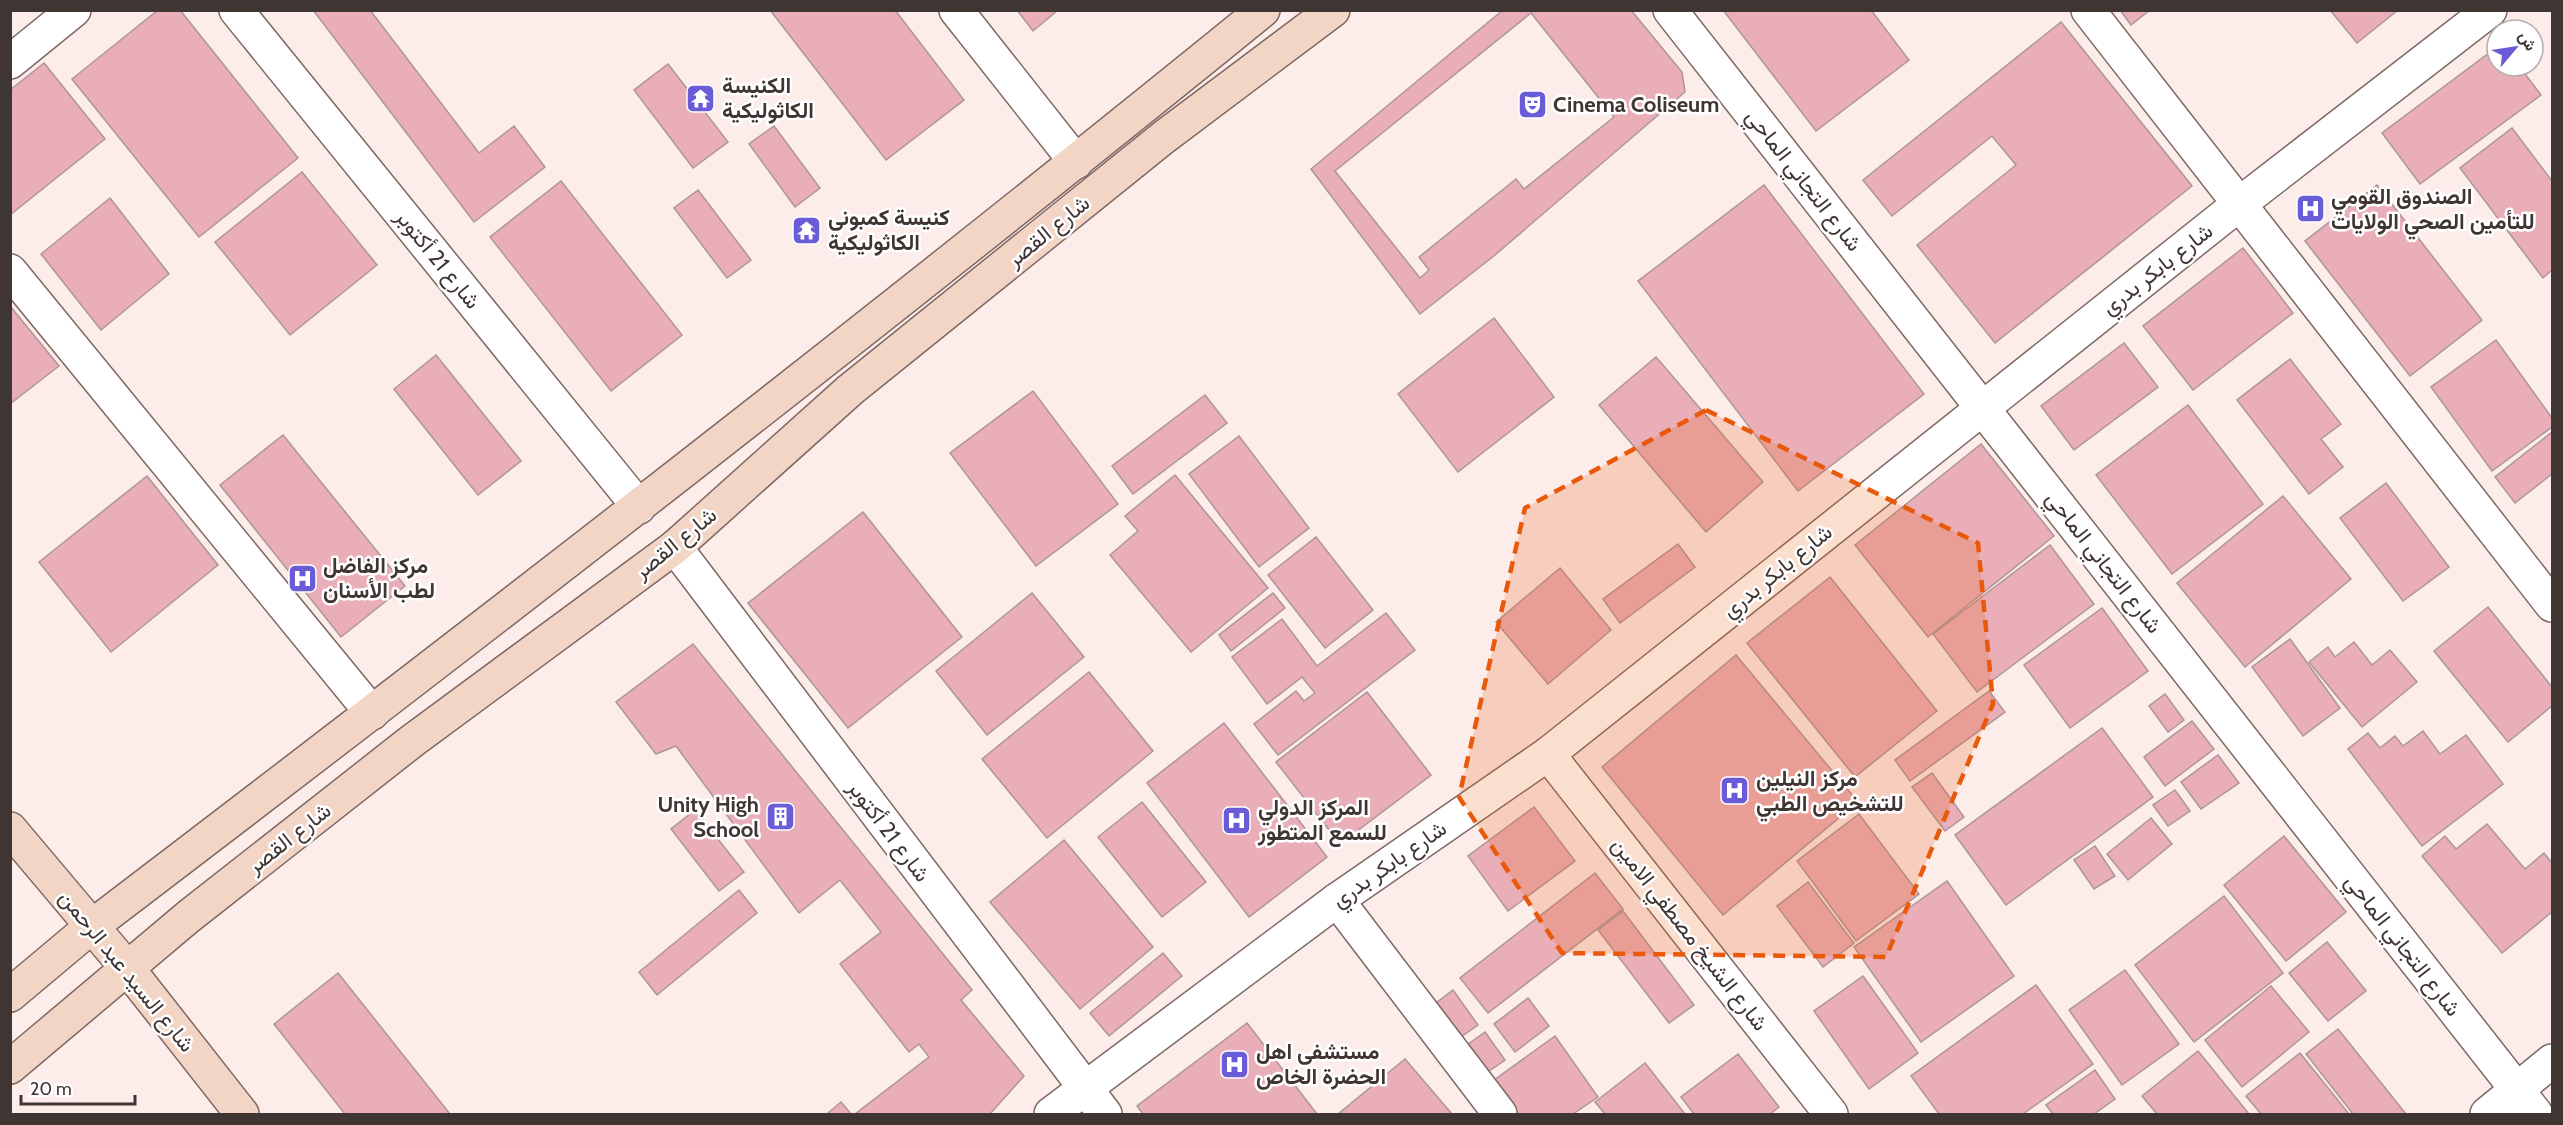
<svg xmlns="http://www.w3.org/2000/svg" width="2563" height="1125" font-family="Cabin,Vazirmatn,sans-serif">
  <rect width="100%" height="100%" fill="#fcecea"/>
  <!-- building -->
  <g fill="#e9aeb8" stroke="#ad9599" stroke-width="1.5" fill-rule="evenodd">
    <path d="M158,10H180L298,158L199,237L72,79Z"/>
    <path d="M313,10H370L479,153L514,126L545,167L474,222Z"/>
    <path d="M770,10H895L964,100L886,160Z"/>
    <path d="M1017,10H1058L1033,31Z"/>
    <path d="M1503,10H1631L1682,72L1685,92L1495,255L1420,314L1311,169ZM1531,13L1614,117L1524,189L1516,179L1419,257L1429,270L1420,278L1335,171Z"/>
    <path d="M1723,10H1871L1909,60L1816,131Z"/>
    <path d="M2120,10H2150L2131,25Z"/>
    <path d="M2330,10H2398L2357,43Z"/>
    <path d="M2061,22L2192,186L1995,343L1917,245L2016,165L1992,136L1892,216L1863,180Z"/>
    <path d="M2497,47V66H2519L2541,95L2420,184L2382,133Z"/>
    <path d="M44,63L105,139L10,215V90Z"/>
    <path d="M668,64L728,142L693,168L634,90Z"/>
    <path d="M774,126L820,188L795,207L749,144Z"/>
    <path d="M2512,128L2552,181V270L2543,278L2460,168Z"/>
    <path d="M302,172L377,265L290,335L215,242Z"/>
    <path d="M561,181L682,335L611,391L490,237Z"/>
    <path d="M1764,185L1924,394L1798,491L1638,281Z"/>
    <path d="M2377,185L2482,320L2410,376L2305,241Z"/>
    <path d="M698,190L751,260L727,278L674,208Z"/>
    <path d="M110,198L169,274L101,330L41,254Z"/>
    <path d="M2243,248L2293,313L2193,390L2143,326Z"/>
    <path d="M10,306L59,366L10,404Z"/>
    <path d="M1494,318L1554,397L1458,472L1398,394Z"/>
    <path d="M2496,340L2552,418V427L2492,471L2431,387Z"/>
    <path d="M2124,343L2158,387L2074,450L2041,406Z"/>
    <path d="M436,355L521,461L478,495L394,389Z"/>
    <path d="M1656,357L1763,482L1706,532L1599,405Z"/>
    <path d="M2290,359L2341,424L2321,439L2343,467L2309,494L2237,400Z"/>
    <path d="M1033,391L1118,504L1036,566L950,453Z"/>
    <path d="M1205,395L1227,423L1133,494L1112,466Z"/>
    <path d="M2188,405L2263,504L2172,574L2096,475Z"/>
    <path d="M2552,432V474L2515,503L2495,477Z"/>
    <path d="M283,435L405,586L341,637L220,485Z"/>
    <path d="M1239,436L1309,528L1259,567L1189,474Z"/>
    <path d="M1981,444L2054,536L1928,637L1855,545Z"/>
    <path d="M1175,475L1268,588L1191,652L1110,555L1138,531L1125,516Z"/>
    <path d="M147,476L218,565L111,652L39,562Z"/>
    <path d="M2386,483L2449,567L2403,601L2340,518Z"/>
    <path d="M2283,496L2351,579L2245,667L2177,583Z"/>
    <path d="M863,512L962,637L848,728L748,603Z"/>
    <path d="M1316,537L1373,610L1325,648L1268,575Z"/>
    <path d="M1678,544L1695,567L1620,623L1603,599Z"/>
    <path d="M2050,545L2094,604L1977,692L1933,634Z"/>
    <path d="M1560,568L1611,630L1548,684L1496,622Z"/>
    <path d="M1830,577L1937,711L1855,777L1747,643Z"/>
    <path d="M1032,593L1084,657L987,735L936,671Z"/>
    <path d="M1273,593L1285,608L1231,651L1219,635Z"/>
    <path d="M2488,607L2552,687V706L2508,742L2434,651Z"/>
    <path d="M2102,608L2148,671L2070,728L2024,665Z"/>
    <path d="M1386,613L1415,650L1278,755L1254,724L1296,691L1304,701L1315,693L1302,677L1267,704L1232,657L1282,619L1317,666Z"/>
    <path d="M2290,639L2340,708L2303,736L2252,667Z"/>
    <path d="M2354,642L2372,665L2390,650L2417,682L2362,727L2309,662L2328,647L2335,657Z"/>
    <path d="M693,644L972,990L961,1000L1024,1076L990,1114H855L929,1057L919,1044L909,1052L840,964L881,932L840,880L799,913L676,746L656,754L616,702Z"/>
    <path d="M1736,655L1858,802L1723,915L1602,767Z"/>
    <path d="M1089,672L1153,751L1047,838L982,759Z"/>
    <path d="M1989,691L2005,712L1910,781L1895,760Z"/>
    <path d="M1367,692L1431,775L1340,844L1276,762Z"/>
    <path d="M2165,694L2184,720L2168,732L2149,706Z"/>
    <path d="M2192,721L2214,749L2165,786L2144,757Z"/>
    <path d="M1224,723L1327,857L1249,917L1147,783Z"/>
    <path d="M2102,728L2153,797L2006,905L1955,835Z"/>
    <path d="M2423,731L2440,754L2466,735L2503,784L2422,846L2348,749L2368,733L2380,748L2395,736L2403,746Z"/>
    <path d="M2218,755L2239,783L2201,809L2181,782Z"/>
    <path d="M1932,773L1964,817L1945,831L1912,787Z"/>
    <path d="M2175,790L2190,811L2168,826L2153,805Z"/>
    <path d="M1142,802L1206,882L1162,917L1098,837Z"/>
    <path d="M1534,807L1575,861L1508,911L1468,856Z"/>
    <path d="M695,810L744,872L719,891L671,829Z"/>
    <path d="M1859,814L1919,894L1856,941L1797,861Z"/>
    <path d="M2151,818L2172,844L2128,880L2107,854Z"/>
    <path d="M2487,824L2525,869L2544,853L2552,863V912L2502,953L2422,856L2445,836L2456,849Z"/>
    <path d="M2284,836L2346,912L2286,961L2224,885Z"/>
    <path d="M1064,840L1153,947L1080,1009L990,902Z"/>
    <path d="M2095,846L2115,876L2094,889L2074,860Z"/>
    <path d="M1595,873L1623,909L1488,1013L1460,978Z"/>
    <path d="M1947,881L2014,976L1921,1042L1854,947Z"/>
    <path d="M1808,882L1854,943L1823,967L1777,906Z"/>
    <path d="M739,890L757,913L657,995L639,972Z"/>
    <path d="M2224,896L2283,973L2194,1042L2135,965Z"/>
    <path d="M1623,911L1694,1005L1669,1023L1598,930Z"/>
    <path d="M2327,942L2366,991L2328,1021L2289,973Z"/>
    <path d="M1163,953L1182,976L1109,1036L1090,1013Z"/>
    <path d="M2125,970L2179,1044L2122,1085L2069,1010Z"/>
    <path d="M338,973L450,1114H345L274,1024Z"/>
    <path d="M1863,976L1918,1053L1869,1089L1814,1011Z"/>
    <path d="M2036,985L2093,1064L2023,1114H1939L1911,1076Z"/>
    <path d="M2271,986L2309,1032L2242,1087L2205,1040Z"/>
    <path d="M1453,990L1478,1025L1452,1043L1428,1009Z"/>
    <path d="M1528,998L1549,1026L1515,1052L1494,1024Z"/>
    <path d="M1247,1023L1317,1114H1143L1137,1106Z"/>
    <path d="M2338,1029L2406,1114H2353L2306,1054Z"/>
    <path d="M1485,1032L1505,1060L1479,1078L1460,1050Z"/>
    <path d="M1555,1036L1598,1097L1573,1114H1512L1490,1083Z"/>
    <path d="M2198,1051L2249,1114H2157L2142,1096Z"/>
    <path d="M2300,1053L2349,1114H2261L2246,1096Z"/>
    <path d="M1738,1054L1779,1107L1770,1114H1694L1681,1097Z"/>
    <path d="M1405,1059L1452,1114H1338Z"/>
    <path d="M1645,1063L1685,1114H1605L1595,1102Z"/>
    <path d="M2095,1070L2115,1099L2094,1114H2053L2046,1105Z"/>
    <path d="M841,1102L851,1114H827Z"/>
  </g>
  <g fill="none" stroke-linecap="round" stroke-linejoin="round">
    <defs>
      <g id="street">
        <path d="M236,10L639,507"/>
        <path d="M956,10L1076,162"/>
        <path d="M1670,10L2536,1114"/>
        <path d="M2088,10L2552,605"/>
        <path d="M10,62L74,10"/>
        <path d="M10,271L372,713"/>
        <path d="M675,547L1105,1114"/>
        <path d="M1548,754L1831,1114"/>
        <path d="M1337,900L1500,1114"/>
        <path d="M1051,1114L1337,900L1548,754L2238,205L2490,10"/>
        <path d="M2487,1114L2552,1061"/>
      </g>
      <g id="secondary">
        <path d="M10,829L128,969L242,1114"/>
        <path d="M10,995L91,927C486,626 878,323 1263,10"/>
        <path d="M10,1067L188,917L412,741L675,547L850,390L1164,137L1333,10"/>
      </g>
    </defs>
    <!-- street casing -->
    <use href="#street" stroke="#7e6864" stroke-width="36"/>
    <!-- secondary casing -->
    <use href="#secondary" stroke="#7e6864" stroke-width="36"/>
    <!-- street -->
    <use href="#street" stroke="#fff" stroke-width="33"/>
    <!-- secondary -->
    <use href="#secondary" stroke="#f2d5c4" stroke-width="33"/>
  </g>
  <!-- marked area -->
  <path fill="#e8590c" fill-opacity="0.2" stroke="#e8590c" stroke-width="4.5" stroke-dasharray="12 8" stroke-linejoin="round" d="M1706,410L1978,543L1993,704L1886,957L1562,953L1459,797L1525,508Z"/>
  <!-- icons -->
  <defs>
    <symbol id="temple-square" viewBox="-11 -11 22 22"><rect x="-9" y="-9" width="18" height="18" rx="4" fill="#6a5cd6" stroke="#fff"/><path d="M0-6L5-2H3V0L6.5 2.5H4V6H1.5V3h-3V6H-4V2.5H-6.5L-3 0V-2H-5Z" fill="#fff"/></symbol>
    <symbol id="theatre-square" viewBox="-11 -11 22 22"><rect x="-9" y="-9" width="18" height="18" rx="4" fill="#6a5cd6" stroke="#fff"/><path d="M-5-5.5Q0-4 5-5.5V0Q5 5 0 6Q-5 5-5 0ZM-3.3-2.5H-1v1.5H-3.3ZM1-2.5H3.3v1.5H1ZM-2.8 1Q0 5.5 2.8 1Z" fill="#fff"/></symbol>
    <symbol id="hospital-square" viewBox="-11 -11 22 22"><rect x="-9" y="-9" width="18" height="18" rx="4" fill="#6a5cd6" stroke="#fff"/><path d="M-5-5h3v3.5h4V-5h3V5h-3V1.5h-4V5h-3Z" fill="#fff"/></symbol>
    <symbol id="building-square" viewBox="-11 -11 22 22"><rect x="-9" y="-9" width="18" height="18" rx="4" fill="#6a5cd6" stroke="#fff"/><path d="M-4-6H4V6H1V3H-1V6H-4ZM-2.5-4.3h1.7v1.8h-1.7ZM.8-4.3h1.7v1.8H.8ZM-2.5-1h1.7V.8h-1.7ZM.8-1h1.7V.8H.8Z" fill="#fff"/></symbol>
  </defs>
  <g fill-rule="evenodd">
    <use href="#temple-square" x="684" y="82" width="33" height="33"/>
    <use href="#theatre-square" x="1516" y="88" width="33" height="33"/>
    <use href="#hospital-square" x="2294" y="192" width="33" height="33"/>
    <use href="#temple-square" x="790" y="214" width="33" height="33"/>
    <use href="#hospital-square" x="286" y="562" width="33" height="33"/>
    <use href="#hospital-square" x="1718" y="774" width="33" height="33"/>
    <use href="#building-square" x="764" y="800" width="33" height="33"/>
    <use href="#hospital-square" x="1220" y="804" width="33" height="33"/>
    <use href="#hospital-square" x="1218" y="1048" width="33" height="33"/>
  </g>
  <g text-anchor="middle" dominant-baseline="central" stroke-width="5" stroke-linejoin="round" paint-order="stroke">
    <!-- poi labels -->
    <g font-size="22" font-weight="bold" fill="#3f3533" stroke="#fff" text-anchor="start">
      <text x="722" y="85">الكنيسة<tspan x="722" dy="25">الكاثوليكية</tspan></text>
      <text x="1553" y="104">Cinema Coliseum</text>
      <text x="2331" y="196">الصندوق القومي<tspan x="2331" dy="25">للتأمين الصحي الولايات</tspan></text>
      <text x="828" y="217">كنيسة كمبوني<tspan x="828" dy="25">الكاثوليكية</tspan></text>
      <text x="323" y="565">مركز الفاضل<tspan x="323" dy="25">لطب الأسنان</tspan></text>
      <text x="1756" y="778">مركز النيلين<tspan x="1756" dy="25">للتشخيص الطبي</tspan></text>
      <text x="759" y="804" text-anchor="end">Unity High<tspan x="759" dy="25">School</tspan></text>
      <text x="1258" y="807">المركز الدولي<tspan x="1258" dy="25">للسمع المتطور</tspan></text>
      <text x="1256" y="1051">مستشفى اهل<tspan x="1256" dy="25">الحضرة الخاص</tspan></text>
    </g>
    <!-- street labels -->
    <g font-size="22" fill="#3f3533" stroke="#fff">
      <text transform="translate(1804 180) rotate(52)">شارع التجاني الماحي</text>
      <text transform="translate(1048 231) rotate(-39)">شارع القصر</text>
      <text transform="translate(438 259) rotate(51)">شارع 21 أكتوبر</text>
      <text transform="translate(2157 269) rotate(-38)">شارع بابكر بدري</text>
      <text transform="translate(675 543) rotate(-39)">شارع القصر</text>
      <text transform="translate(2104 562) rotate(52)">شارع التجاني الماحي</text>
      <text transform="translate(1777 571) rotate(-39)">شارع بابكر بدري</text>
      <text transform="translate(889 831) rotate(53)">شارع 21 أكتوبر</text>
      <text transform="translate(289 838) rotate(-38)">شارع القصر</text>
      <text transform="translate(1389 864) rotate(-35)">شارع بابكر بدري</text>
      <text transform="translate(1690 934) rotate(52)">شارع الشيخ مصطفي الامين</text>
      <text transform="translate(2403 945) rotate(52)">شارع التجاني الماحي</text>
      <text transform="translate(127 971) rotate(51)">شارع السيد عبد الرحمن</text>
    </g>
  </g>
  <!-- border -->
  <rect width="2563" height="1125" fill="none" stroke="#3f3533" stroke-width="24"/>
  <!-- north arrow -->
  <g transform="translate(2515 48) rotate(61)"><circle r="28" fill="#ffffff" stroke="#b2aead" stroke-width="1.5"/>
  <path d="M0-4.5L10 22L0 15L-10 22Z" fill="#6a5cd6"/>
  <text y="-9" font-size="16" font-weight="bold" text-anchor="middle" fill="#3f3533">ش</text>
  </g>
  <!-- scale -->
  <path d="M21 1095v9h114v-9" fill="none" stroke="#3f3533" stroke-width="3"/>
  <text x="30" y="1095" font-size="18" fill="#3f3533" stroke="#ffffff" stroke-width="4.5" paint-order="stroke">20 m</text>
</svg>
